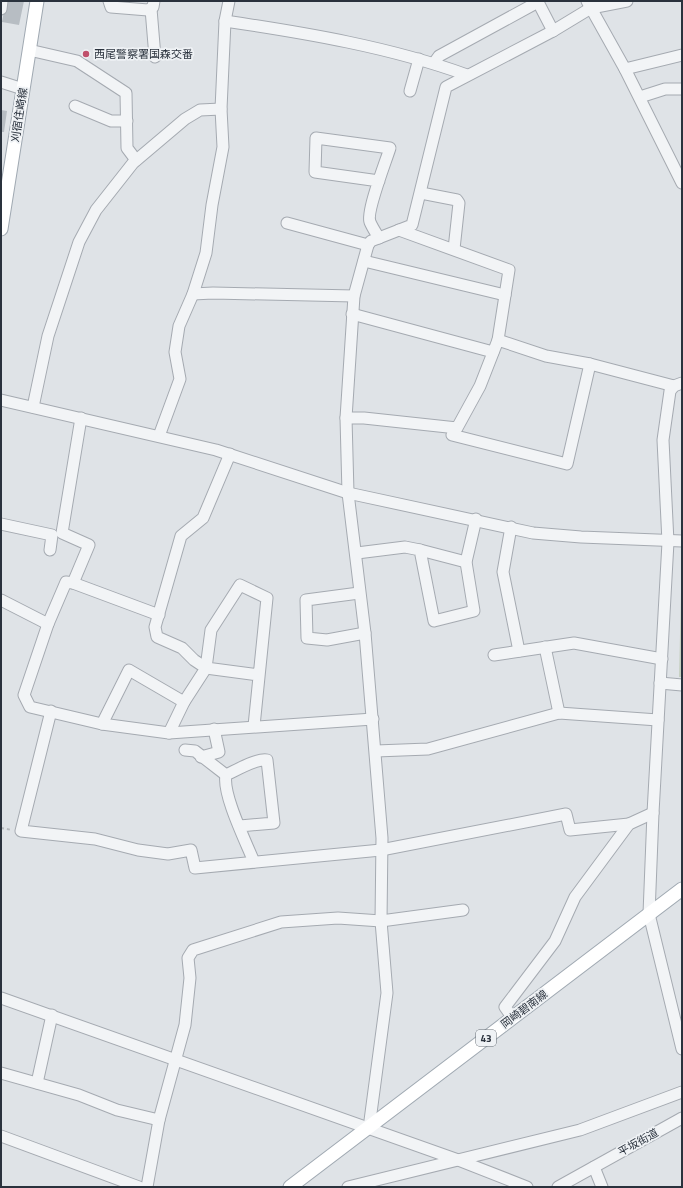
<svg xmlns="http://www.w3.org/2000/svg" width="683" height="1188" font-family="'Titillium Web','Noto Sans JP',sans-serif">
  <rect width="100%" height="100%" fill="#dfe3e7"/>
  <!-- green -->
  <path fill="#c6d0c1" d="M682,549V677H679Z"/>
  <!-- building -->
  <g fill="#b7bdc3">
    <path d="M6,1H24L19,25L2,22Z"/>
    <path d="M1,110L7,111L4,132H1Z"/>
  </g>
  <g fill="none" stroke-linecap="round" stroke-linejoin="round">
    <defs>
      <g id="minor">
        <path d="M109,1L111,7L148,10L153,7L154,1"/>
        <path d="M587,1L625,69L682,183"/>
        <path d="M1,9L2,1"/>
        <path d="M151,9L155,57"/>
        <path d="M225,21C306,33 390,47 467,75"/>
        <path d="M29,50L77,61L126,93L127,148L136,160"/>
        <path d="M434,63L439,56L538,2L553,31"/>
        <path d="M625,69L682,55"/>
        <path d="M1,82L23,89"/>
        <path d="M410,91L419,59"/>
        <path d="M640,97L665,89H682"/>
        <path d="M75,106L111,121H127"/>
        <path d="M421,193L457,200L459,203L454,249"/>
        <path d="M287,223L368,245"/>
        <path d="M399,230L509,270L498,340"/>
        <path d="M379,238C376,233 372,227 370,222C366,212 386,161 390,148L316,138L315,172L379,181"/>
        <path d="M364,261L505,295"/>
        <path d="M193,294L213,293L354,296"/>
        <path d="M352,314L493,352"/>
        <path d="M682,383L674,386L670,391L663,440L668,542L653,813L649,914L682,1049"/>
        <path d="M1,400L216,450L348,493L533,533L581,537L682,541"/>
        <path d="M33,407L48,336L79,242L96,210L133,163L185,119L200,110L221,109"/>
        <path d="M346,418H364L457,428L480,386L498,340L546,356L590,364L674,386"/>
        <path d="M452,435L567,464L590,364"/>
        <path d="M159,436L180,379L175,352L179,326L193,294L206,253L212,205L223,147L221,109L225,21L229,1"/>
        <path d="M1,524L52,535L50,550"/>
        <path d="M511,527L503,572L519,651"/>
        <path d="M420,550L466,562"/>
        <path d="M357,553L405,547L420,550L434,621L474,611L466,562L476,519"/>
        <path d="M73,583L89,545L62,533L81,418"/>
        <path d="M359,593L306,600L307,638L327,640L365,633"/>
        <path d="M1,600L48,624"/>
        <path d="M159,615L73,583L66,582L48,624L24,695L30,707L102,724L169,733L373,719"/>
        <path d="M545,647L559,713"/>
        <path d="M494,655L574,643L662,659"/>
        <path d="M660,683L682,685"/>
        <path d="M51,711L21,831L95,839L138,850L168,854L191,850L195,868L381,850L566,814L570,830L629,824"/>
        <path d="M102,724L129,670L184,702"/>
        <path d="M254,726L267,598L240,585L211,630L206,668L259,675"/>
        <path d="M169,733L184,702L206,668L194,660L182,648L157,637L155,627L181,536L203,518L230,454"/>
        <path d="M185,750L195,751L226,775"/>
        <path d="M376,751L428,749L559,713L658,720"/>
        <path d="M201,757L219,752L214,729"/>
        <path d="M240,826L274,823L267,760C257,758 235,771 226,775C222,794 246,842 254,862"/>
        <path d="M1,998L458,1160L527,1187"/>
        <path d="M512,1017L505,1007L555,941L575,897L629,824L653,813"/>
        <path d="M1,1073L79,1095L117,1110L159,1120"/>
        <path d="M37,1083L52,1015"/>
        <path d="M369,1128L387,993L381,921L382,838L365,633L348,493L346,418L354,296L368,245L371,241L412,225L446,87L553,31L591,8L627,1"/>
        <path d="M1,1136L139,1187"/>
        <path d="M594,1167L602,1187"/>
        <path d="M147,1187L159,1120L185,1025L190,978L188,958L193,950L281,922L338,918L381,921L463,910"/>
        <path d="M348,1187L580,1130L682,1092"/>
        <path d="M558,1187L682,1118"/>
      </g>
      <g id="major">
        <path d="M1,229L37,1"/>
        <path d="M290,1187L682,889"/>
      </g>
    </defs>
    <!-- minor casing -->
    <use href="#minor" stroke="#a5aab1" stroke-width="13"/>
    <!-- major casing -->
    <use href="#major" stroke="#a0a9b2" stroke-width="15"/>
    <!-- path -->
    <path stroke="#b6babe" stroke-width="2" stroke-dasharray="3 3" stroke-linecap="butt" d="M1,828L12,830"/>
    <!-- minor -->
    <use href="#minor" stroke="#f2f4f6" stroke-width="11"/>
    <!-- major -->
    <use href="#major" stroke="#fff" stroke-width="13"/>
  </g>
  <!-- markers -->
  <circle fill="#c0506b" stroke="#eff2f5" stroke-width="1.5" cx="86" cy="54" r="4"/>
  <g text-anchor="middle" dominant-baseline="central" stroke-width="3.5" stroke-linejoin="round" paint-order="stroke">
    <!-- shield labels -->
    <rect fill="#eff2f5" stroke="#656c74" stroke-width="1" x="476" y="1030" width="20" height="16" rx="3"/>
    <g font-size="10" font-weight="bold" fill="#2a323d">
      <text x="486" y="1038">43</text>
    </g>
    <!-- poi labels -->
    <g font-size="11" fill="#2a323d" stroke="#eff2f5" text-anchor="start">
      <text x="94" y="54">西尾警察署国森交番</text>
    </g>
    <!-- street labels -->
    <g font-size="11" fill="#2a323d" stroke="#eff2f5">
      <text transform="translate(19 115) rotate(-81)">刈宿住崎線</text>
      <text transform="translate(524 1009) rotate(-37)">岡崎碧南線</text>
      <text transform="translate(638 1142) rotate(-29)">平坂街道</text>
    </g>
  </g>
  <!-- border -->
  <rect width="683" height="1188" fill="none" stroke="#2a323d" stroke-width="4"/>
</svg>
